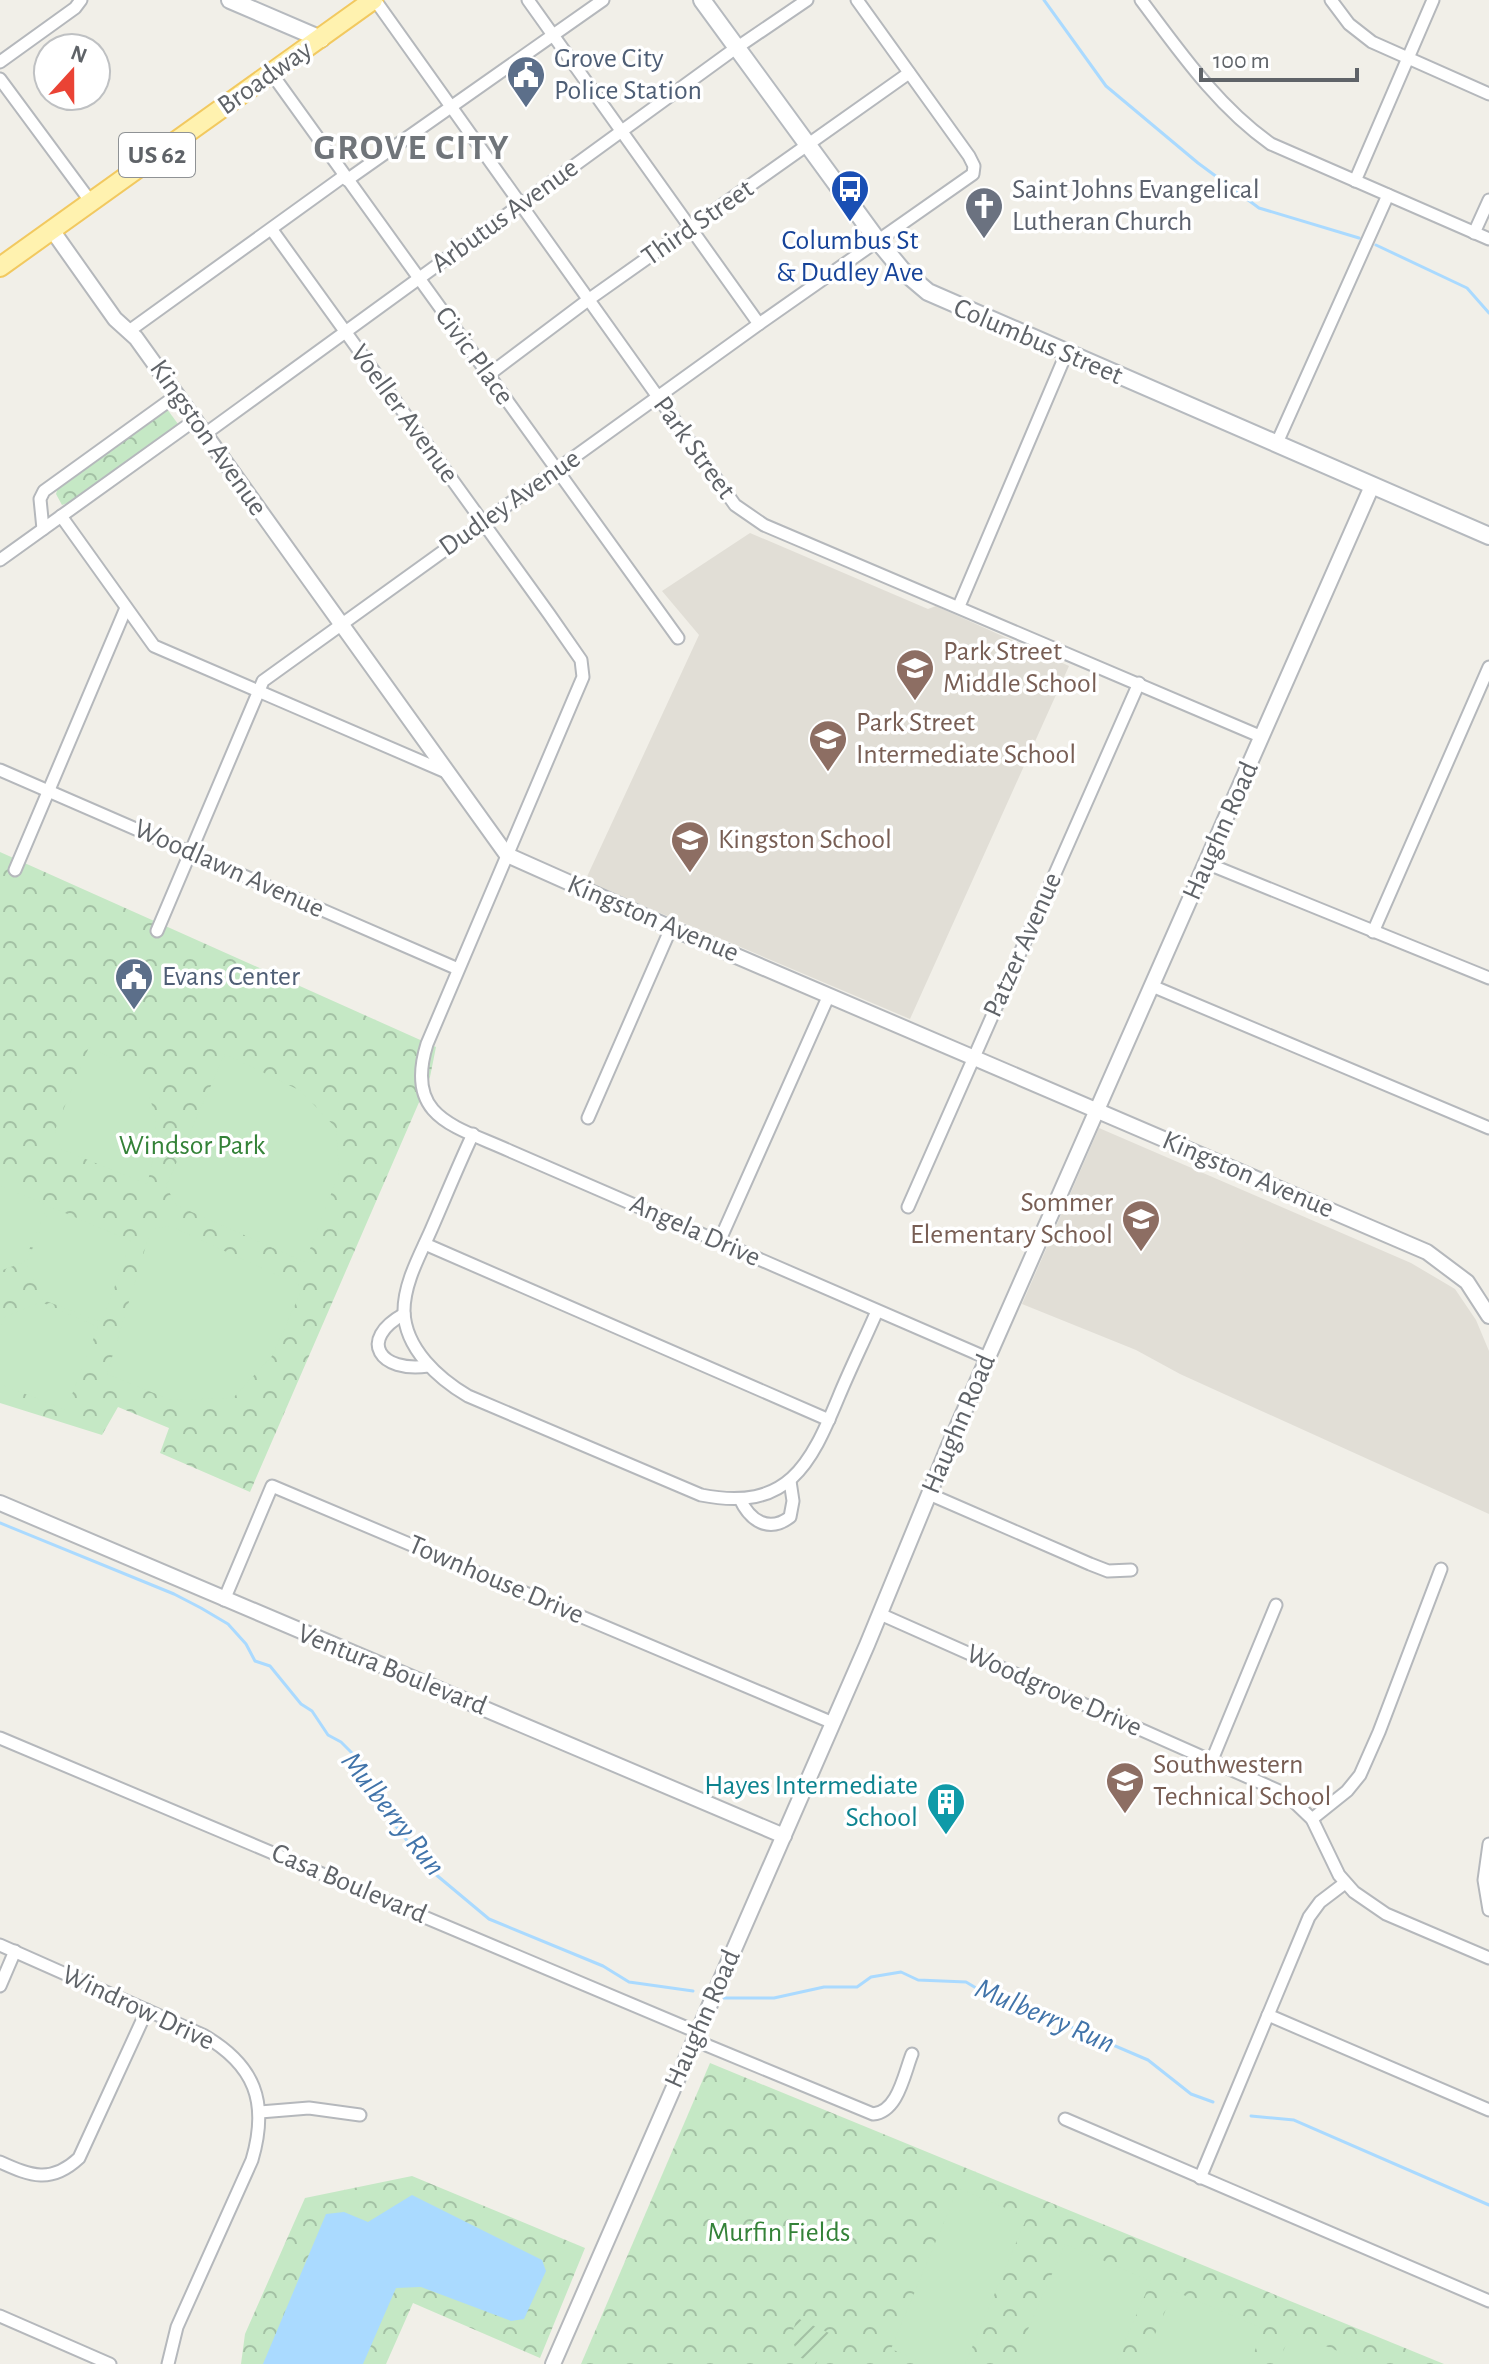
<svg xmlns="http://www.w3.org/2000/svg" width="1489" height="2364" font-family="'Alegreya Sans',sans-serif">
  <defs>
    <pattern id="park-crowns" width="20" height="18" patternUnits="userSpaceOnUse" patternTransform="scale(2)"><rect width="20" height="18" fill="#c5e8c5"/><path d="M2 6a3 3 0 1 1 6 0M12 15a3 3 0 1 1 6 0" fill="none" stroke="#a3c0a4"/></pattern>
    <pattern id="garden-furrows" width="10" height="10" patternUnits="userSpaceOnUse" patternTransform="scale(2)"><rect width="10" height="10" fill="#c5e8c5"/><path d="M-1 1l2-2M0 10L10 0M9 11l2-2" fill="none" stroke="#a3c0a4"/></pattern>
  </defs>
  <rect width="100%" height="100%" fill="#f1efe8"/>
  <!-- education -->
  <g fill="#e1ded6">
    <path d="M750,533L928,609L936,606L1069,666L910,1019L585,881L699,635L662,591Z"/>
    <path d="M1099,1128L1411,1263L1455,1289L1476,1320L1489,1351V1514L1180,1374L1136,1350L1022,1304Z"/>
  </g>
  <!-- park -->
  <g fill="url(#park-crowns)">
    <path d="M167,409L178,424L68,503L62,505L56,494L59,484Z"/>
    <path d="M0,852L436,1047L430,1077L250,1492L160,1453L169,1428L118,1407L102,1435L0,1403Z"/>
    <path d="M710,2063L1444,2364H581Z"/>
    <path d="M412,2176L585,2248L540,2358L413,2303L386,2364H241L245,2334L305,2198Z"/>
  </g>
  <!-- garden -->
  <path fill="url(#garden-furrows)" d="M797,2318L829,2333L816,2364L799,2357L791,2337Z"/>
  <!-- pitch -->
  <g fill="#c5e8c5">
    <path d="M89,1047C157,1075 166,1117 147,1184L61,1149L55,1130Z"/>
    <path d="M225,1054L301,1091L336,1128L339,1173L305,1262L176,1205L166,1186Z"/>
    <path d="M0,1186L48,1205L24,1262L0,1271Z"/>
    <path d="M51,1207L131,1241L102,1322L43,1300L26,1263Z"/>
    <path d="M170,1226L303,1287L272,1356L233,1398L171,1400L107,1374L151,1229Z"/>
    <path d="M41,1302L98,1327L66,1410L0,1384V1328L5,1317Z"/>
    <path d="M958,2188L1027,2217L965,2364H928L891,2349Z"/>
    <path d="M1065,2244L1151,2281L1115,2364H1013Z"/>
    <path d="M1174,2291L1264,2329L1249,2364H1142Z"/>
    <path d="M1292,2332L1364,2362L1363,2364H1277Z"/>
  </g>
  <!-- water -->
  <path fill="#aadaff" d="M412,2195L542,2260L546,2271L524,2319L511,2321L421,2287L396,2288L363,2364H263L326,2214L344,2212L368,2222Z"/>
  <g fill="none" stroke-linecap="round" stroke-linejoin="round">
    <!-- stream -->
    <g stroke="#aadaff" stroke-width="3">
      <path d="M1044,0L1106,86L1198,163L1259,208L1359,238"/>
      <path d="M1376,245L1467,288L1489,313"/>
      <path d="M0,1523L174,1594L201,1608L228,1624L246,1644L255,1661L270,1666L301,1704L312,1711L328,1735L341,1742L362,1763L395,1825L428,1868L489,1919L603,1966L629,1982L693,1991"/>
      <path d="M723,1998H774L824,1987H857L871,1977L901,1972L918,1980L966,1982L993,1998L1022,2006L1148,2060L1191,2094L1213,2102"/>
      <path d="M1251,2116L1294,2120L1489,2205"/>
    </g>
    <defs>
      <g id="minor">
        <path d="M375,0L735,505L764,525L1262,737"/>
        <path d="M528,0L759,324"/>
        <path d="M1141,0C1180,52 1218,107 1271,144L1489,239"/>
        <path d="M1331,0L1349,24L1372,42L1489,94"/>
        <path d="M0,62L75,8L81,0"/>
        <path d="M272,74L678,638"/>
        <path d="M0,79L91,202"/>
        <path d="M347,180L603,0"/>
        <path d="M1355,181L1433,0"/>
        <path d="M272,230L549,614L581,660L583,677L574,698L427,1044C404,1118 455,1126 510,1151L987,1358"/>
        <path d="M1474,233L1489,200"/>
        <path d="M129,331L344,176"/>
        <path d="M487,376L588,300L909,73"/>
        <path d="M205,434L729,53L807,0"/>
        <path d="M1276,445L1388,195"/>
        <path d="M61,516L154,646L446,772"/>
        <path d="M43,529L40,499L44,491L177,395"/>
        <path d="M0,560L195,420"/>
        <path d="M959,606L1066,354"/>
        <path d="M0,770L458,969"/>
        <path d="M1206,863L1489,978"/>
        <path d="M15,870L126,608"/>
        <path d="M157,931L263,681L759,324L973,174L974,166L969,156L857,0"/>
        <path d="M1373,932L1489,667"/>
        <path d="M1152,986L1489,1128"/>
        <path d="M588,1118L671,928"/>
        <path d="M473,1134C458,1166 445,1198 431,1230C420,1255 404,1283 404,1311C405,1349 439,1379 468,1396L701,1495C788,1512 810,1466 839,1396C851,1367 865,1339 877,1311"/>
        <path d="M908,1207L1139,683"/>
        <path d="M719,1242L829,995"/>
        <path d="M425,1244L829,1420"/>
        <path d="M404,1314C357,1340 380,1373 428,1366"/>
        <path d="M929,1494L1090,1564L1108,1571L1131,1570"/>
        <path d="M740,1499C750,1521 769,1533 790,1517L793,1501L790,1481"/>
        <path d="M224,1600L272,1486L833,1723"/>
        <path d="M880,1614L1286,1794L1312,1819L1339,1875L1354,1892L1386,1914L1489,1958"/>
        <path d="M0,1738L697,2032"/>
        <path d="M1212,1760L1276,1605"/>
        <path d="M1312,1819L1347,1791L1360,1775L1379,1732L1441,1569"/>
        <path d="M1489,1844L1484,1880L1489,1910"/>
        <path d="M0,1945L203,2035C255,2065 269,2102 252,2160L177,2327L168,2364"/>
        <path d="M0,1986L15,1951"/>
        <path d="M1268,2015L1489,2110"/>
        <path d="M694,2040L873,2114C898,2112 904,2074 912,2054"/>
        <path d="M260,2112L309,2108L360,2115"/>
        <path d="M1065,2119L1489,2301"/>
        <path d="M0,2162C31,2176 51,2184 79,2158L147,2010"/>
        <path d="M1200,2178L1309,1917L1320,1902L1345,1883"/>
        <path d="M0,2316L110,2364"/>
      </g>
      <g id="tertiary">
        <path d="M52,230L115,319L136,338L507,855L671,928L1427,1252L1467,1282L1489,1316"/>
        <path d="M0,1503L784,1836"/>
        <path d="M553,2364L867,1645L948,1448L1372,486"/>
      </g>
      <g id="secondary">
        <path d="M230,0L321,39"/>
        <path d="M702,0L878,241L902,270L928,292L1489,536"/>
      </g>
      <path id="primary" d="M0,267L373,0"/>
    </defs>
    <!-- minor casing -->
    <use href="#minor" stroke="#b5b8bc" stroke-width="15"/>
    <!-- tertiary casing -->
    <use href="#tertiary" stroke="#b5b8bc" stroke-width="18"/>
    <!-- secondary casing -->
    <use href="#secondary" stroke="#b6babf" stroke-width="20"/>
    <!-- primary casing -->
    <use href="#primary" stroke="#f2c960" stroke-width="22"/>
    <!-- minor -->
    <use href="#minor" stroke="#fff" stroke-width="11"/>
    <!-- tertiary -->
    <use href="#tertiary" stroke="#fff" stroke-width="14"/>
    <!-- secondary -->
    <use href="#secondary" stroke="#fff" stroke-width="16"/>
    <!-- primary -->
    <use href="#primary" stroke="#fff2af" stroke-width="18"/>
  </g>
  <!-- icons -->
  <defs>
    <symbol id="civic-pin" viewBox="-11 -11 22 30"><path d="M0 17L-7.5 6A9.5 9.5 0 1 1 7.5 6Z" fill="#5c6f8a" stroke="#fff"/><path d="M-.6-6.5H3V-4.5H.6V-3L4-1V1h2V6H-6V1h2V-1L-.6-3ZM-1.2 2.5V6h2.4V2.5Z" fill="#fff"/></symbol>
    <symbol id="bus-pin" viewBox="-11 -11 22 30"><path d="M0 17L-7.5 6A9.5 9.5 0 1 1 7.5 6Z" fill="#1a4fb4" stroke="#fff"/><path d="M-5-6H5V4H4V6H2V4H-2V6H-4V4H-5ZM-3.5-4V0h7V-4ZM-3.5 1.2v1.5H-2V1.2ZM2 1.2v1.5H3.5V1.2Z" fill="#fff"/></symbol>
    <symbol id="church-pin" viewBox="-11 -11 22 30"><path d="M0 17L-7.5 6A9.5 9.5 0 1 1 7.5 6Z" fill="#6b7280" stroke="#fff"/><path d="M-1.2-6h2.4v3.5h3.3v2.4h-3.3V6h-2.4V-.1h-3.3v-2.4h3.3Z" fill="#fff"/></symbol>
    <symbol id="school-pin" viewBox="-11 -11 22 30"><path d="M0 17L-7.5 6A9.5 9.5 0 1 1 7.5 6Z" fill="#8d6e63" stroke="#fff"/><path d="M0-5L7-2L0 1L-7-2ZM-4 1L0 2.5L4 1V4Q0 6-4 4Z" fill="#fff"/></symbol>
    <symbol id="building-pin" viewBox="-11 -11 22 30"><path d="M0 17L-7.5 6A9.5 9.5 0 1 1 7.5 6Z" fill="#0f9aa8" stroke="#fff"/><path d="M-4-6H4V6H1V3H-1V6H-4ZM-2.5-4.3h1.7v1.8h-1.7ZM.8-4.3h1.7v1.8H.8ZM-2.5-1h1.7V.8h-1.7ZM.8-1h1.7V.8H.8Z" fill="#fff"/></symbol>
  </defs>
  <g fill-rule="evenodd">
    <use href="#civic-pin" x="504" y="53" width="44" height="60"/>
    <use href="#bus-pin" x="828" y="167" width="44" height="60"/>
    <use href="#church-pin" x="962" y="184" width="44" height="60"/>
    <use href="#school-pin" x="893" y="646" width="44" height="60"/>
    <use href="#school-pin" x="806" y="717" width="44" height="60"/>
    <use href="#school-pin" x="668" y="818" width="44" height="60"/>
    <use href="#civic-pin" x="112" y="955" width="44" height="60"/>
    <use href="#school-pin" x="1119" y="1197" width="44" height="60"/>
    <use href="#school-pin" x="1103" y="1759" width="44" height="60"/>
    <use href="#building-pin" x="924" y="1780" width="44" height="60"/>
  </g>
  <g text-anchor="middle" dominant-baseline="central" stroke-width="7" stroke-linejoin="round" paint-order="stroke">
    <!-- shield labels -->
    <rect fill="#fff" stroke="#8f9295" stroke-width="2" x="119" y="133" width="76" height="44" rx="6"/>
    <g font-size="26" font-weight="bold" fill="#5f6368">
      <text x="157" y="155">US 62</text>
    </g>
    <!-- service labels -->
    <g font-size="28" fill="#4e5e75" stroke="#fff" text-anchor="start">
      <text x="554" y="59">Grove City<tspan x="554" dy="32">Police Station</tspan></text>
      <text x="162" y="977">Evans Center</text>
    </g>
    <!-- street labels -->
    <g font-size="28" fill="#5f6368" stroke="#fff">
      <text transform="translate(265 78) rotate(-35)">Broadway</text>
      <text transform="translate(505 216) rotate(-36)">Arbutus Avenue</text>
      <text transform="translate(698 223) rotate(-35)">Third Street</text>
      <text transform="translate(1038 342) rotate(23)">Columbus Street</text>
      <text transform="translate(474 356) rotate(54)">Civic Place</text>
      <text transform="translate(404 414) rotate(54)">Voeller Avenue</text>
      <text transform="translate(208 438) rotate(55)">Kingston Avenue</text>
      <text transform="translate(694 448) rotate(54)">Park Street</text>
      <text transform="translate(510 503) rotate(-35)">Dudley Avenue</text>
      <text transform="translate(1221 831) rotate(-66)">Haughn Road</text>
      <text transform="translate(229 869) rotate(24)">Woodlawn Avenue</text>
      <text transform="translate(653 919) rotate(23)">Kingston Avenue</text>
      <text transform="translate(1023 945) rotate(-66)">Patzer Avenue</text>
      <text transform="translate(1248 1175) rotate(23)">Kingston Avenue</text>
      <text transform="translate(695 1231) rotate(24)">Angela Drive</text>
      <text transform="translate(959 1424) rotate(-67)">Haughn Road</text>
      <text transform="translate(496 1580) rotate(23)">Townhouse Drive</text>
      <text transform="translate(392 1670) rotate(22)">Ventura Boulevard</text>
      <text transform="translate(1054 1691) rotate(24)">Woodgrove Drive</text>
      <text transform="translate(349 1884) rotate(23)">Casa Boulevard</text>
      <text transform="translate(138 2008) rotate(25)">Windrow Drive</text>
      <text transform="translate(703 2019) rotate(-66)">Haughn Road</text>
    </g>
    <!-- worship labels -->
    <g font-size="28" fill="#5b616d" stroke="#fff" text-anchor="start">
      <text x="1012" y="190">Saint Johns Evangelical<tspan x="1012" dy="32">Lutheran Church</tspan></text>
    </g>
    <!-- transit labels -->
    <g font-size="28" fill="#164399" stroke="#fff">
      <text x="850" y="241">Columbus St<tspan x="850" dy="32">&amp; Dudley Ave</tspan></text>
    </g>
    <!-- education labels -->
    <g font-size="28" fill="#785e54" stroke="#fff" text-anchor="start">
      <text x="943" y="652">Park Street<tspan x="943" dy="32">Middle School</tspan></text>
      <text x="856" y="723">Park Street<tspan x="856" dy="32">Intermediate School</tspan></text>
      <text x="718" y="840">Kingston School</text>
      <text x="1113" y="1203" text-anchor="end">Sommer<tspan x="1113" dy="32">Elementary School</tspan></text>
      <text x="1153" y="1765">Southwestern<tspan x="1153" dy="32">Technical School</tspan></text>
    </g>
    <!-- park labels -->
    <g font-size="28" fill="#348238" stroke="#fff">
      <text x="192" y="1146">Windsor Park</text>
      <text x="779" y="2233">Murfin Fields</text>
    </g>
    <!-- culture labels -->
    <g font-size="28" fill="#0d838f" stroke="#fff" text-anchor="end">
      <text x="918" y="1786">Hayes Intermediate<tspan x="918" dy="32">School</tspan></text>
    </g>
    <!-- water labels -->
    <g font-size="30" font-style="italic" fill="#4174aa" stroke="#fff">
      <text transform="translate(393 1814) rotate(52)">Mulberry Run</text>
      <text transform="translate(1045 2016) rotate(23)">Mulberry Run</text>
    </g>
    <!-- district labels -->
    <g font-size="36" font-weight="bold" letter-spacing="2" fill="#70757a" stroke="#fff">
      <text x="412" y="148">GROVE CITY</text>
    </g>
  </g>
  <!-- north arrow -->
  <g transform="translate(72 72) rotate(21)"><circle r="38" fill="#ffffff" stroke="#bfc1c3" stroke-width="2"/>
  <path d="M0-6L14 30L0 20L-14 30Z" fill="#ea4335"/>
  <text y="-12" font-size="22" font-weight="bold" text-anchor="middle" fill="#5f6368">N</text>
  </g>
  <!-- scale -->
  <path d="M1201 68v12h156v-12" fill="none" stroke="#5f6368" stroke-width="4"/>
  <text x="1213" y="68" font-size="24" fill="#5f6368" stroke="#ffffff" stroke-width="6" paint-order="stroke">100 m</text>
</svg>
